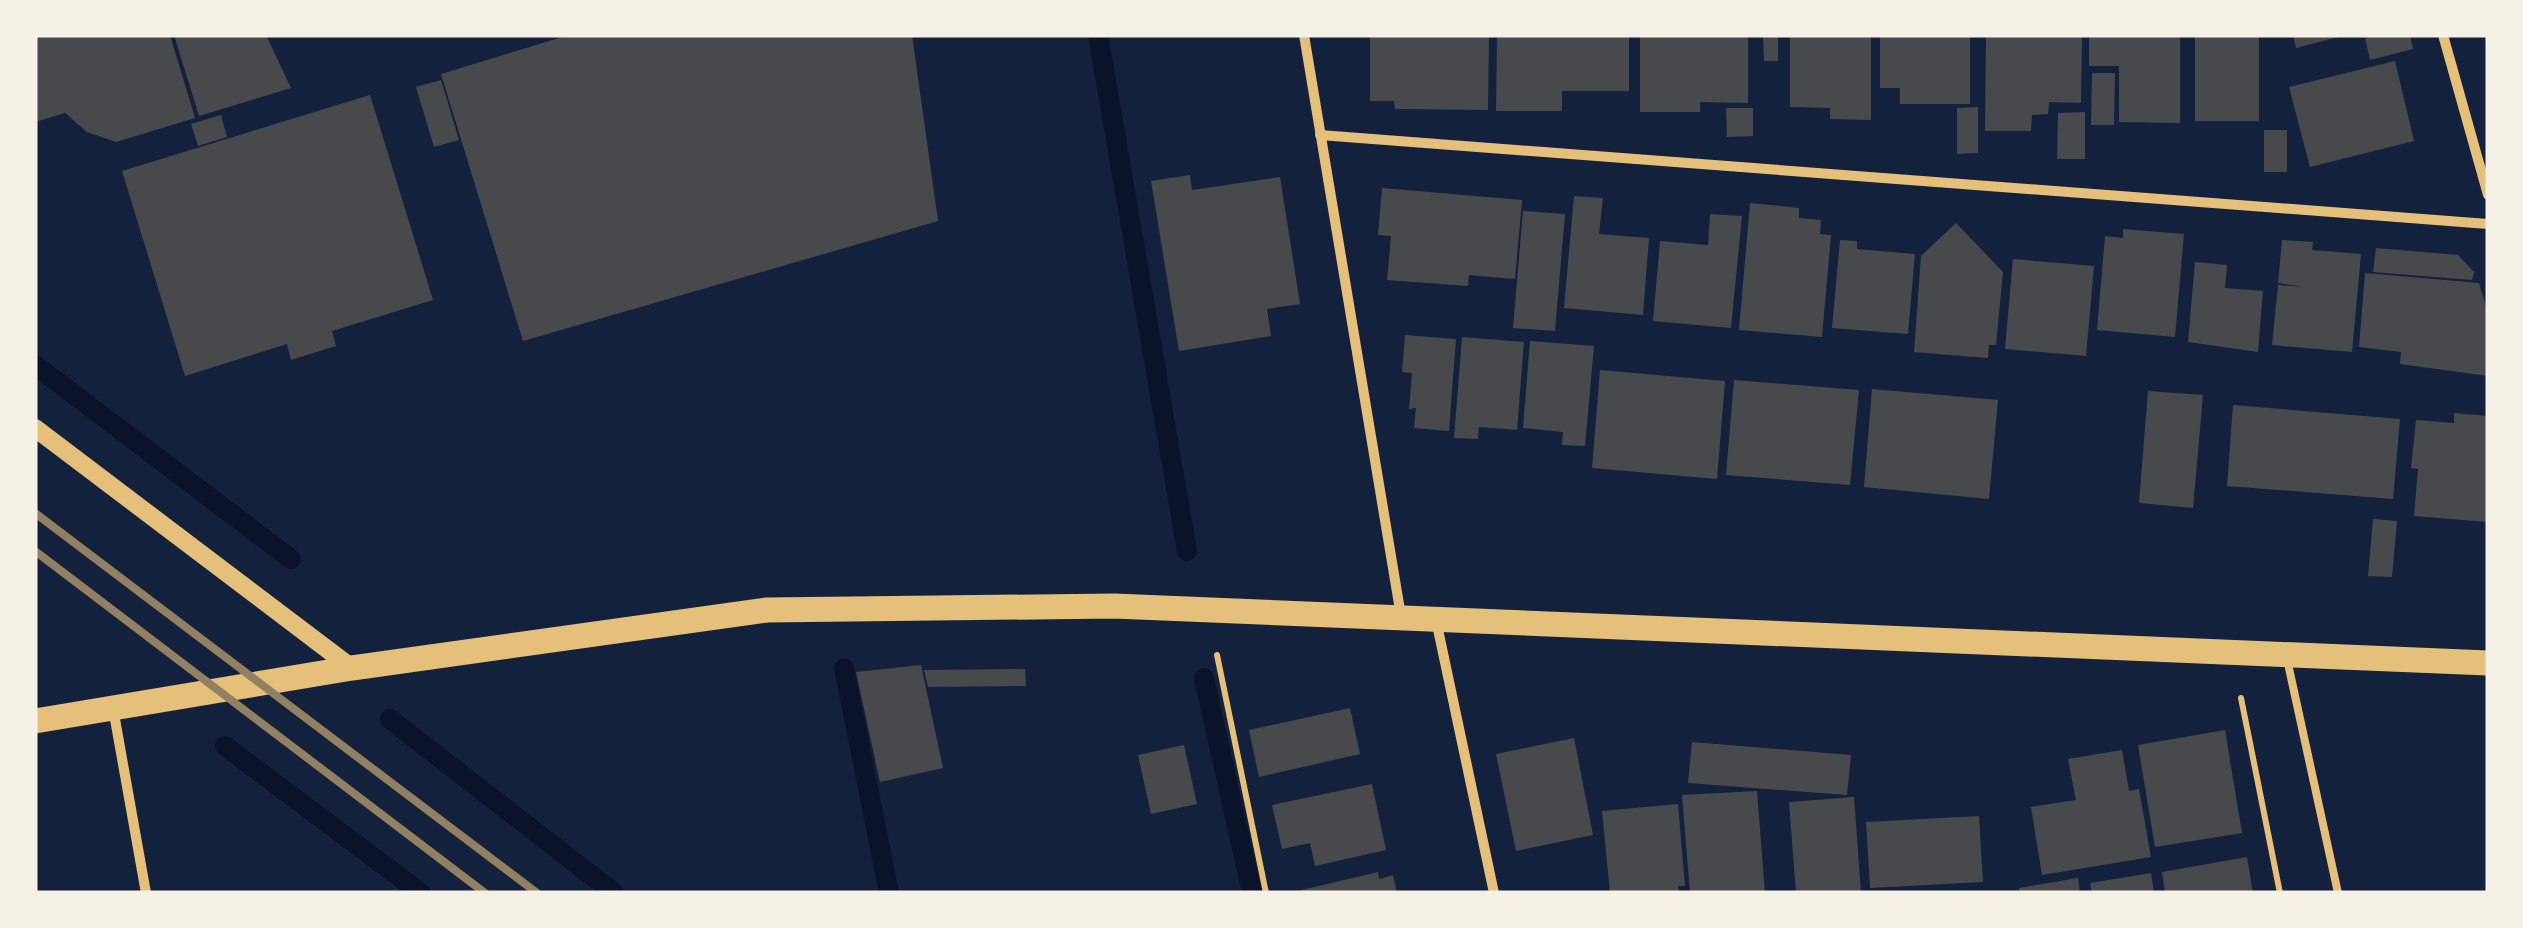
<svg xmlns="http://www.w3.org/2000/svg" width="2523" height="928" font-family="'Source Sans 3',sans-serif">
  <rect width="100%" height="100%" fill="#14213d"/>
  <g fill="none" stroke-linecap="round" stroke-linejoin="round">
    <!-- stream -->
    <g stroke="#0b132b" stroke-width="20">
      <path d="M1098,35L1187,551"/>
      <path d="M35,365L291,559"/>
      <path d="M844,668L889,893"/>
      <path d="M1204,678L1252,893"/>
      <path d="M390,719L614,893"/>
      <path d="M225,746L421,893"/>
    </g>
  </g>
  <!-- building -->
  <g fill="#48494c">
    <path d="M35,35H170L195,118L116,142L87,132L65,113L35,122Z"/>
    <path d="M174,35H266L291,88L199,116Z"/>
    <path d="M569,35H912L938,221L523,341L441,74Z"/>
    <path d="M1370,35H1489L1488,110L1395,109L1394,101H1370Z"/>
    <path d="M1497,35H1629V91H1562V111H1496Z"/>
    <path d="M1640,35H1748V103L1700,102V112H1640Z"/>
    <path d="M1763,35H1778V61H1764Z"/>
    <path d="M1790,35H1871V120L1830,119V108L1790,107Z"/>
    <path d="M1880,35H1970V104H1900V88H1880Z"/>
    <path d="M1986,35H2082L2081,103L2049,102L2048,114L2032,115L2031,131H1985Z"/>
    <path d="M2089,35H2180V123L2119,122V66H2089Z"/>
    <rect x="2195" y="35" width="64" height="86"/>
    <path d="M2293,35H2342V36L2296,48Z"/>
    <path d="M2377,35H2410L2413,49L2370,60L2365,38Z"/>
    <path d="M2395,61L2414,141L2310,167L2289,87Z"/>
    <path d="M2092,73H2115L2114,125H2091Z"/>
    <path d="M441,80L459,140L434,147L416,87Z"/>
    <path d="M370,95L433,300L332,331L336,346L291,360L287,344L185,376L122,171Z"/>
    <path d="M1978,107V153L1957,154V108Z"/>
    <path d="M1726,108H1753V136L1727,137Z"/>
    <path d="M2085,112V159H2057L2058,113Z"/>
    <path d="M221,115L227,137L198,146L191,124Z"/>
    <rect x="2264" y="130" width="23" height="42"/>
    <path d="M1190,175L1192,190L1280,177L1300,304L1267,309L1271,336L1179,351L1151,181Z"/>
    <path d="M1382,188L1522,200L1515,279L1469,275L1468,286L1387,280L1391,236L1378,235Z"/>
    <path d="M1574,196L1603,198L1599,234L1649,238L1643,315L1564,308Z"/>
    <path d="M1750,203L1799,208V218L1821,220L1820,234L1831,235L1822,337L1739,330Z"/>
    <path d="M1523,211L1565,214L1555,331L1513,328Z"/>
    <path d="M1710,214L1742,216L1731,328L1653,321L1660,241L1708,245Z"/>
    <path d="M1956,223L2003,272L1996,345H1989L1988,358L1914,352L1921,256Z"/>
    <path d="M2123,229L2184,234L2175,337L2097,330L2105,236L2123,238Z"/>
    <path d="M1840,240L1857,241V249L1915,254L1908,334L1832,328Z"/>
    <path d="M2282,240L2313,242L2312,250L2361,254L2352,352L2272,345L2278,285L2305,287L2278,283Z"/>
    <path d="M2376,248L2458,255L2474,272L2472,280L2373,272Z"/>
    <path d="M2013,259L2094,266L2086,356L2005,349Z"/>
    <path d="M2195,262L2227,265L2225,288L2263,291L2258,352L2188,342Z"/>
    <path d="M2365,273L2479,283L2488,313V376L2400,364L2401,352L2359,347Z"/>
    <path d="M1405,335L1456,339L1449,431L1414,428L1416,408L1409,409L1412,373L1402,372Z"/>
    <path d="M1462,337L1524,342L1517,430L1479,427L1478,439L1454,438Z"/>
    <path d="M1530,341L1594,346L1585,446L1562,445L1563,432L1523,428Z"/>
    <path d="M1600,370L1725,381L1717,479L1592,468Z"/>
    <path d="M1734,380L1859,390L1850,485L1726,475Z"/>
    <path d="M1872,389L1998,400L1989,499L1864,487Z"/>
    <path d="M2148,391L2203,395L2193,508L2139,503Z"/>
    <path d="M2233,405L2400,419L2393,499L2227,486Z"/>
    <path d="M2454,413L2488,416V522L2414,516L2418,469L2411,468L2416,420L2454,423Z"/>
    <path d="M2373,519L2397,521L2392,577L2368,576Z"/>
    <path d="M921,665L943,768L880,782L856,672Z"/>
    <path d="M1025,669L1026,686L928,687L924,670Z"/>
    <path d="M1350,708L1360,754L1259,777L1249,730Z"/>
    <path d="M2225,730L2242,833L2155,847L2138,745Z"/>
    <path d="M1574,738L1593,835L1516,851L1496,754Z"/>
    <path d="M1692,742L1851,755L1847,795L1688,783Z"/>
    <path d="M1184,745L1197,804L1151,814L1138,755Z"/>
    <path d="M2122,750L2129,791L2139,789L2151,857L2042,875L2031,807L2076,800L2068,759Z"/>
    <path d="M1372,784L1386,850L1315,866L1310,843L1282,849L1272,805Z"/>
    <path d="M1757,791L1765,893H1690L1682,795Z"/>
    <path d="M1854,797L1861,893H1796L1789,802Z"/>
    <path d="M1678,804L1685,886H1678L1679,893H1610L1602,811Z"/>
    <path d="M1979,816L1983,882L1870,888L1866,822Z"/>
    <path d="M2247,857L2253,893H2165L2162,872Z"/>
    <path d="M1378,872L1379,879L1393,875L1397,893H1289Z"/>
    <path d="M2151,873L2154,893H2092L2090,883Z"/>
    <path d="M2078,878L2080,893H2020L2019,888Z"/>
  </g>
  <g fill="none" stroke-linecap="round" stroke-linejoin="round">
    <!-- path -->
    <g stroke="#e5c07b" stroke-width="6">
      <path d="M1217,655L1266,893"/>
      <path d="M2241,698L2280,893"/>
    </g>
    <!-- service -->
    <path stroke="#e5c07b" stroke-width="8" d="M2287,659L2338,893"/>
    <!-- minor -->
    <g stroke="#e5c07b" stroke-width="10">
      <path d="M1304,35L1401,616"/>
      <path d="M2443,35L2488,195"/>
      <path d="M1320,135L2488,224"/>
      <path d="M1436,620L1494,893"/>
      <path d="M113,708L146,893"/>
    </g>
    <!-- tertiary -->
    <path stroke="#e5c07b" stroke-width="18" d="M35,428L352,668"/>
    <!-- primary -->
    <path stroke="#e5c07b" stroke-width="25" d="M35,721L352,668L767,610L1114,606L2488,663"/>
    <!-- rail -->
    <g stroke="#918062" stroke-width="8">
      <path d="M35,513L537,893"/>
      <path d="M35,551L485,893"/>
    </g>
  </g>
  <!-- border -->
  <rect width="2523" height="928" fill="none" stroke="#f6f1e7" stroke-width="75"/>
</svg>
